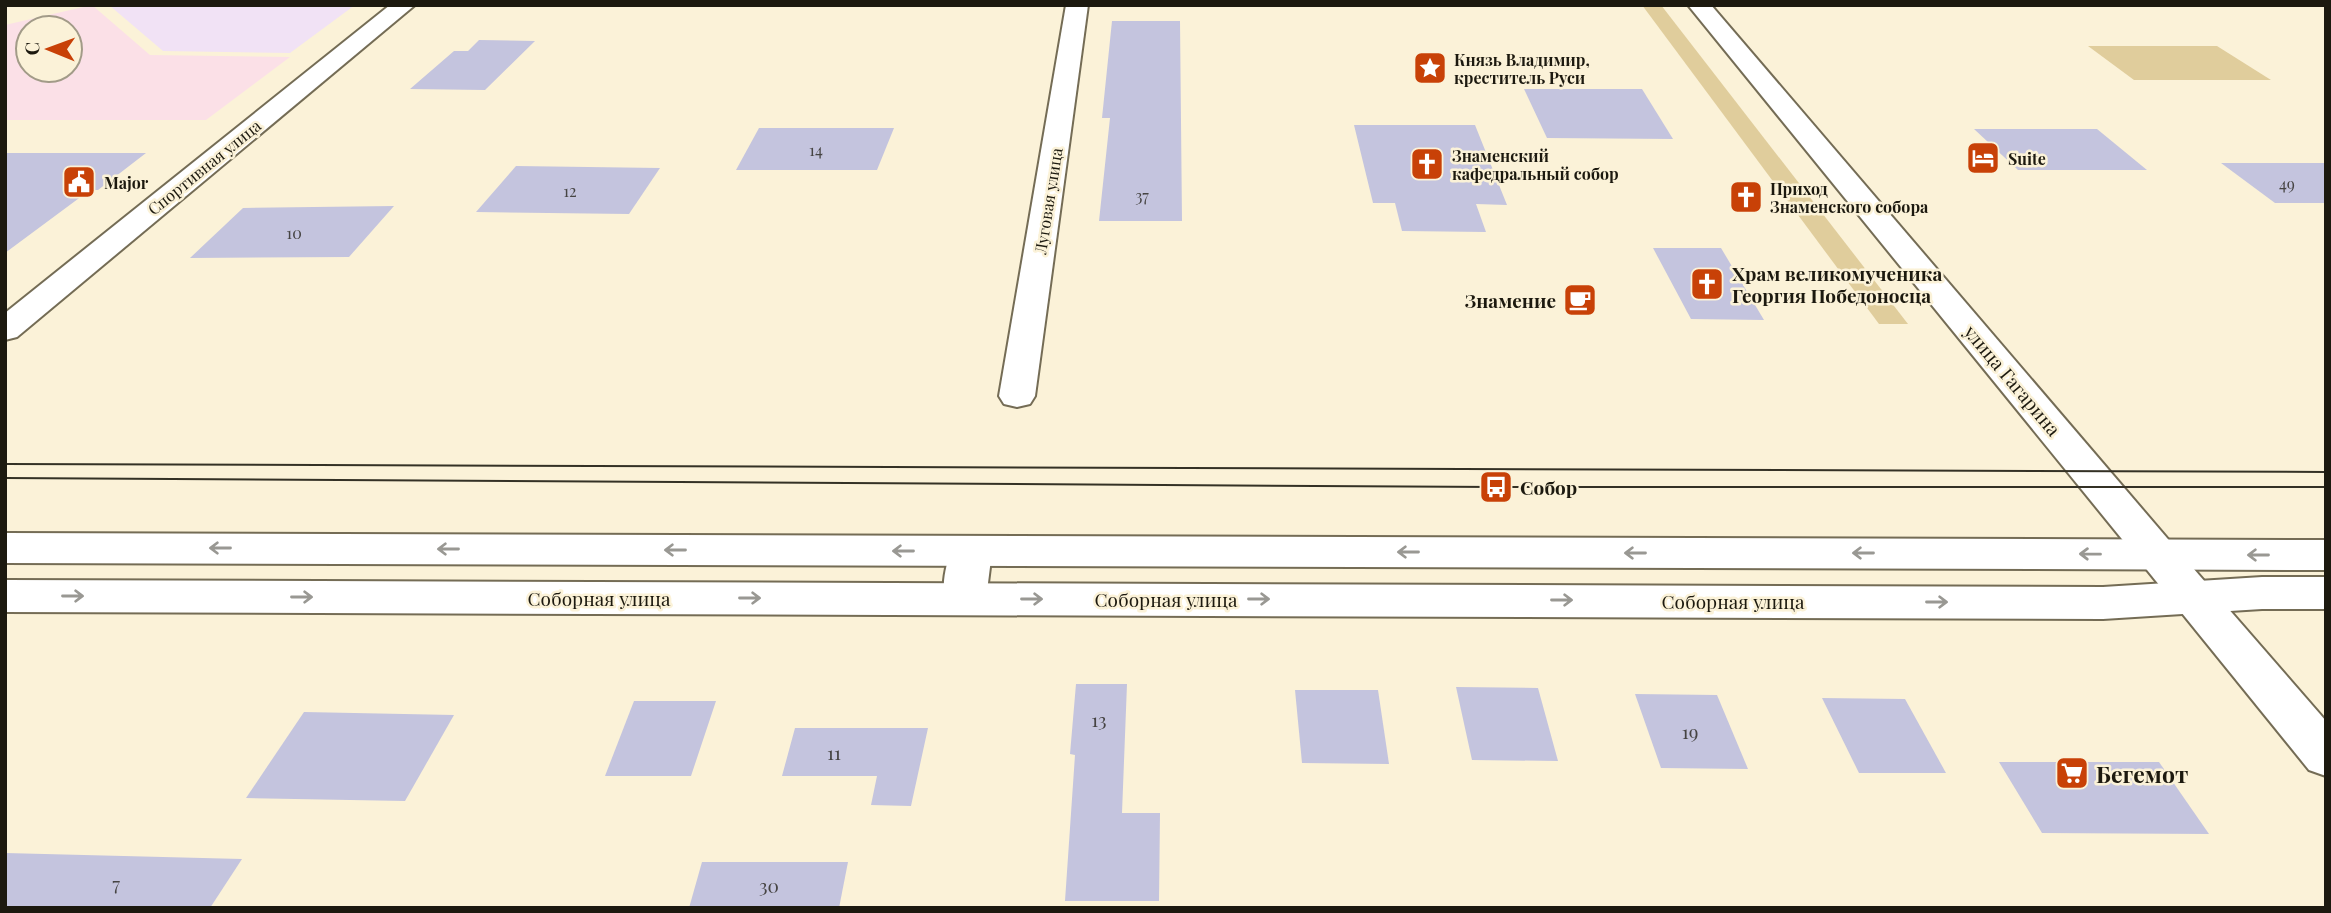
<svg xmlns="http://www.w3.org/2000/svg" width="2331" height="913" font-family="'Playfair Display',serif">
  <rect width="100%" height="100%" fill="#fbf2d8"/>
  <!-- industrial -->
  <path fill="#fbe0e7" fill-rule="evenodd" d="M92,5L150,55L290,57L206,120H5V25ZM28,28H70V70H28Z"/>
  <!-- education -->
  <path fill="#f1e2f5" d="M109,5H355L290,53L163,51Z"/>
  <!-- green -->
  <g fill="#e0cd9c">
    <path d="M1642,5H1661L1908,324H1879Z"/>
    <path d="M2088,46H2217L2271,80H2134Z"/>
  </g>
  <!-- building -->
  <g fill="#c4c4de">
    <path d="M1112,21H1180L1182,221H1099L1110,118H1102Z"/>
    <path d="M479,40L535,41L485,90L410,89L454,51H468Z"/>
    <path d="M1524,89H1642L1673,139L1547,138Z"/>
    <path d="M1354,125H1475L1507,205L1476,204L1486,232L1402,231L1395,203H1373Z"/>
    <path d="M759,128H894L877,170H736Z"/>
    <path d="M1974,129H2097L2147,170H2018Z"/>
    <path d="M5,153H146L98,190H90L5,253Z"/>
    <path d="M2221,163H2326V203H2275Z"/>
    <path d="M516,166L660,168L629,214L476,212Z"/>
    <path d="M394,206L349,257L190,258L243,208Z"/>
    <path d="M1653,248H1721L1764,320L1691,319Z"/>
    <path d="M1076,684H1127L1122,813H1160L1159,901H1065L1075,755L1070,754Z"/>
    <path d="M1456,687L1538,688L1558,761L1472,760Z"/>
    <path d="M1295,690H1378L1389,764L1302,763Z"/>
    <path d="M1635,694L1717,695L1748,769L1661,768Z"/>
    <path d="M1822,698L1905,699L1946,773H1859Z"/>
    <path d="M634,701H716L691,776H605Z"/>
    <path d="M304,712L454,715L405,801L246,798Z"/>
    <path d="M795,728H928L911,806L871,805L877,776H782Z"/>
    <path d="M1999,762H2159L2209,834L2042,833Z"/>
    <path d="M5,853L242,859L210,908H5Z"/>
    <path d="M702,862H848L839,908H689Z"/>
  </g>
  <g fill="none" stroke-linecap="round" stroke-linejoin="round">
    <defs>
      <g id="minor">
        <path d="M390,5H415L17,337L5,340V313Z"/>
        <path d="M1066,5H1088L1035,396L1030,404L1017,407L1004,404L999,396Z"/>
        <path d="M971,536L986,541L992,551L986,599L979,610L964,615L949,610C938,592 946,559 956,541Z"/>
        <path d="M2158,540L2173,545L2326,721V776L2309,770L2143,565L2137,555L2143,545Z"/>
      </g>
      <path id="tertiary" d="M1688,5H1711L2173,545L2179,555L2173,565L2158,570L2143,565Z"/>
      <g id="secondary">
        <path d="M5,533L2326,540V570L5,563Z"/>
        <path d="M2262,577H2326V609H2262L2103,619L5,612V580L2103,587Z"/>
      </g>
    </defs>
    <!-- minor casing -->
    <use href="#minor" stroke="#746c55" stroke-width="4"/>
    <!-- tertiary casing -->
    <use href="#tertiary" stroke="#746c55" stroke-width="4"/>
    <!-- secondary casing -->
    <use href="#secondary" stroke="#746c55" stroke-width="4"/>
    <!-- minor -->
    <use href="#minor" fill="#fff" fill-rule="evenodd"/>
    <!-- tertiary -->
    <use href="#tertiary" fill="#fff" fill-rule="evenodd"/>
    <!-- secondary -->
    <use href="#secondary" fill="#fff" fill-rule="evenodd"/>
    <!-- tram -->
    <g stroke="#343125" stroke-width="2">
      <path d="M5,464L2326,472"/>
      <path d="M5,478L1496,487H2326"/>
    </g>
  </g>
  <!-- one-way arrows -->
  <defs><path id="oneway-shaft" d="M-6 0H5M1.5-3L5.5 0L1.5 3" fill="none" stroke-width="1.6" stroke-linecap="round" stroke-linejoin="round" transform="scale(1.75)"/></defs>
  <g stroke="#999893">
    <use href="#oneway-shaft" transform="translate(220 548) rotate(-180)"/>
    <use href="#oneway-shaft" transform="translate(448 549) rotate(-180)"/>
    <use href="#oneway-shaft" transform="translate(675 550) rotate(-180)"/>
    <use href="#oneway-shaft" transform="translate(903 551) rotate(-180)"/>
    <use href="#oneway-shaft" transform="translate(1408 552) rotate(-180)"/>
    <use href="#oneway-shaft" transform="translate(1635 553) rotate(-180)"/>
    <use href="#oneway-shaft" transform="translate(1863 553) rotate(-180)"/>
    <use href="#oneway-shaft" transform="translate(2090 554) rotate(-179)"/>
    <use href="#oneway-shaft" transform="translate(2258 555) rotate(-180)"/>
    <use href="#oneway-shaft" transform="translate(73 596)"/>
    <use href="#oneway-shaft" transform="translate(302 597)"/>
    <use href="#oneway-shaft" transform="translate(750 598)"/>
    <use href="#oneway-shaft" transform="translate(1032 599)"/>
    <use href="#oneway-shaft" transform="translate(1259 599)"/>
    <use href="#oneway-shaft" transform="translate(1562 600)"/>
    <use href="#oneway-shaft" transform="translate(1937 602)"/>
  </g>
  <!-- icons -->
  <defs>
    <symbol id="sight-square" viewBox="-11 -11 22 22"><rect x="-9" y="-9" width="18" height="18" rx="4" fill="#c84107" stroke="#fbf2d8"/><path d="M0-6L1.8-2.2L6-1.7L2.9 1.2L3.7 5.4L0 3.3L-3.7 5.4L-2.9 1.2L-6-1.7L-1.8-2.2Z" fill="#fff"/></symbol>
    <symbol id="hotel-square" viewBox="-11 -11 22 22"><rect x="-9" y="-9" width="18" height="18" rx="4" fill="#c84107" stroke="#fbf2d8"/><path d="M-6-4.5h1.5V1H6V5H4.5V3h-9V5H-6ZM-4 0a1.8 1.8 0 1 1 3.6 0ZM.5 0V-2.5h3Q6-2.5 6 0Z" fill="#fff"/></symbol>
    <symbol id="church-square" viewBox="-11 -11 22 22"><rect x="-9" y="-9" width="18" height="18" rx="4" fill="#c84107" stroke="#fbf2d8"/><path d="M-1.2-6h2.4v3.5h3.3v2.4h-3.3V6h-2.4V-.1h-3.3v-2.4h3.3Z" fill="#fff"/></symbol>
    <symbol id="civic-square" viewBox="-11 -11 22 22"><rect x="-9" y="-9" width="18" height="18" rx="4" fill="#c84107" stroke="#fbf2d8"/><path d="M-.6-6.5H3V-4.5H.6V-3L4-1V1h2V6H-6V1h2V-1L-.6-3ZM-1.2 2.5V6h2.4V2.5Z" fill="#fff"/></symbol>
    <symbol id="cafe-square" viewBox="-11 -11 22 22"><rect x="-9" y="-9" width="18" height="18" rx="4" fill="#c84107" stroke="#fbf2d8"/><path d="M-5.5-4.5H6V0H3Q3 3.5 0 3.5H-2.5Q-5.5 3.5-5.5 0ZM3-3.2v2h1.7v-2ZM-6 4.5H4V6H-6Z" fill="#fff"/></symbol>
    <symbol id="bus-square" viewBox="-11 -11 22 22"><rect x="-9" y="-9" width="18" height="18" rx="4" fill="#c84107" stroke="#fbf2d8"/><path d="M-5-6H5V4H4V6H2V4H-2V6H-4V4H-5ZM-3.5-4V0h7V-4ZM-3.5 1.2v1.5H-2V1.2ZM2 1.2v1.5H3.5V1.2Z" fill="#fff"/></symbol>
    <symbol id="supermarket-square" viewBox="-11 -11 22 22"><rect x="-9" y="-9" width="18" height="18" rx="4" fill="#c84107" stroke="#fbf2d8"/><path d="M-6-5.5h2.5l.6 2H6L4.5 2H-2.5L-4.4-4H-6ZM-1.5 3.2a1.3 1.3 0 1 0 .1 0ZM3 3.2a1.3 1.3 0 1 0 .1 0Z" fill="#fff"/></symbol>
  </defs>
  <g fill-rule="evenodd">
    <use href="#sight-square" x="1411" y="49" width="38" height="38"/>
    <use href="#hotel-square" x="1964" y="139" width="38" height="38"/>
    <use href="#church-square" x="1408" y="145" width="38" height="38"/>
    <use href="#civic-square" x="60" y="163" width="38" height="38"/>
    <use href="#church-square" x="1727" y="178" width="38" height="38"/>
    <use href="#church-square" x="1688" y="265" width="38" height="38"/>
    <use href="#cafe-square" x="1561" y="281" width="38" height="38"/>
    <use href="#bus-square" x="1477" y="468" width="38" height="38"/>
    <use href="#supermarket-square" x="2053" y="754" width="38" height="38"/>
  </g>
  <g text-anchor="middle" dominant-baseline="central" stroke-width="5" stroke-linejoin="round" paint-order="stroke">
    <!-- far-poi labels -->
    <g font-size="16" font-weight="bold" fill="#1c190f" stroke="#fbf2d8" text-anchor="start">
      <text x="1454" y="59">Князь Владимир,<tspan x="1454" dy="18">креститель Руси</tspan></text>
      <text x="1452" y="155">Знаменский<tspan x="1452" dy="18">кафедральный собор</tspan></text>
      <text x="2008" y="158">Suite</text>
      <text x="104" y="182">Major</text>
      <text x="1770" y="188">Приход<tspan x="1770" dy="18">Знаменского собора</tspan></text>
    </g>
    <!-- number labels -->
    <g font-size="16" fill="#464443">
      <text x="816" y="149">14</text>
      <text x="2287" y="183">49</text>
      <text x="570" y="190">12</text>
      <text x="1142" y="195">37</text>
      <text x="294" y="232">10</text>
    </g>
    <!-- far-street labels -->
    <g font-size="16" fill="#1c190f" stroke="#fbf2d8">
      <text transform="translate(204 167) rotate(-39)">Спортивная улица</text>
      <text transform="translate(1048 201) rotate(-81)">Луговая улица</text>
    </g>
    <!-- poi labels -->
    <g font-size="19" font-weight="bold" fill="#1c190f" stroke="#fbf2d8" text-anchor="start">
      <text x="1732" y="273">Храм великомученика<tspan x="1732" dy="22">Георгия Победоносца</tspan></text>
      <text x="1556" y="300" text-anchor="end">Знамение</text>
      <text x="1520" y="487">Собор</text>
    </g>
    <!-- street labels -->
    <g font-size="19" fill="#1c190f" stroke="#fbf2d8">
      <text transform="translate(2013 380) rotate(50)">улица Гагарина</text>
      <text x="599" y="598">Соборная улица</text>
      <text x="1166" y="599">Соборная улица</text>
      <text x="1733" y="601">Соборная улица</text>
    </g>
    <!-- near-number labels -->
    <g font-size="19" fill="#464443">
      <text x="1099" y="719">13</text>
      <text x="1690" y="731">19</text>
      <text x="834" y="752">11</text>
      <text x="116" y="883">7</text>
      <text x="769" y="885">30</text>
    </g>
    <!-- near-poi labels -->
    <g font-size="23" font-weight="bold" fill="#1c190f" stroke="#fbf2d8" text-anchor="start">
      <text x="2096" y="773">Бегемот</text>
    </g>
  </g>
  <!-- border -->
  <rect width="2331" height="913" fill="none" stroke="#1c190f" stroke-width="14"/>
  <!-- north arrow -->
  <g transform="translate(49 49) rotate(271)"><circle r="33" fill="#fbf2d8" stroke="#a29b88" stroke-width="2"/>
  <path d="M0-5L12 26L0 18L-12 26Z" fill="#c84107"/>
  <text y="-10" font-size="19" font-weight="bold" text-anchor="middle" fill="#1c190f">С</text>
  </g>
</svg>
